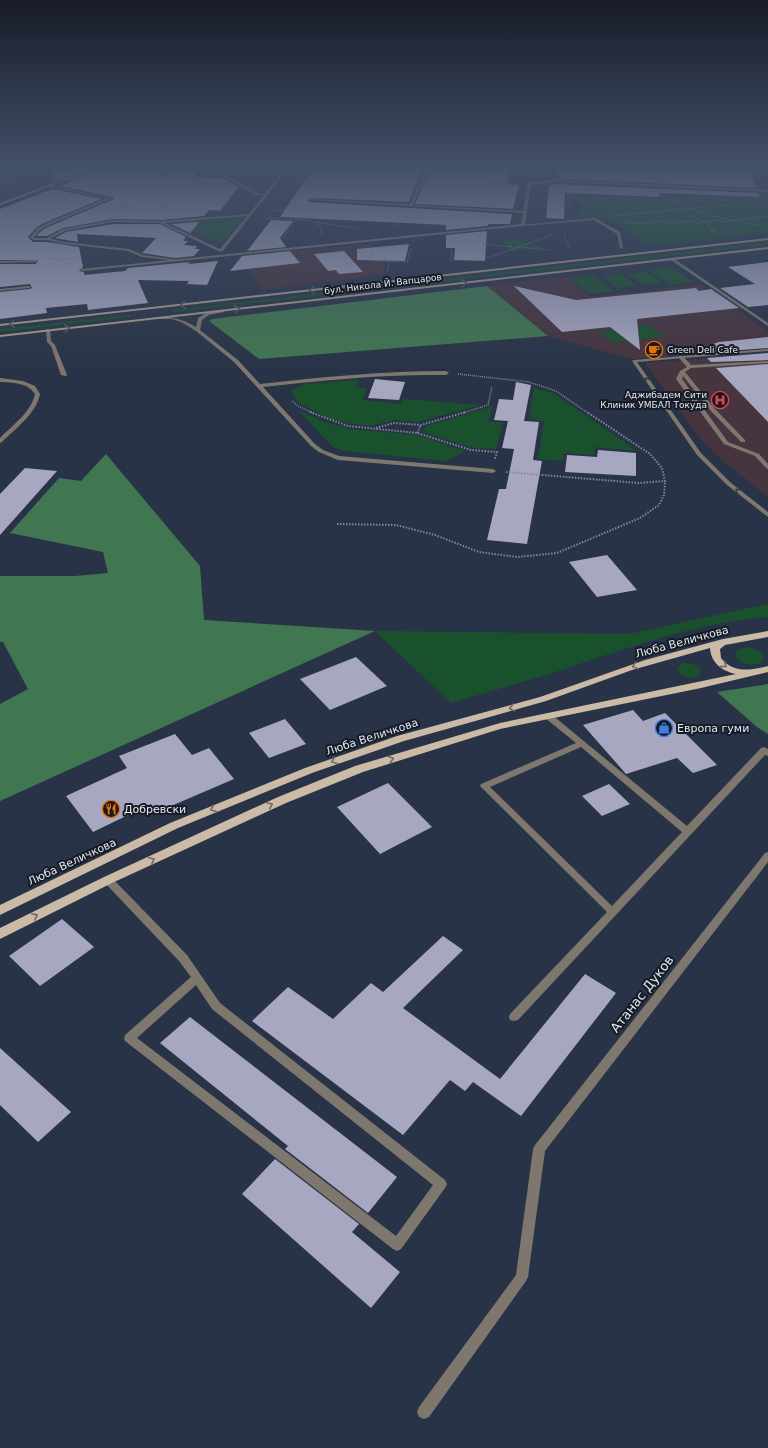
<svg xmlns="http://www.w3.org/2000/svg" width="768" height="1448" font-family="'DejaVu Sans',sans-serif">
  <rect width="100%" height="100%" fill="#293347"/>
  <!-- education -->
  <g fill="#46343e">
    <path d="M469,168H552L551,179L466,176Z"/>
    <path d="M372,244L366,262L384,263V275L262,290L243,256Z"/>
    <path d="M566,277L591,297L700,284L768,331V347L631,359L548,336L487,286Z"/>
  </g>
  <!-- medical -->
  <path fill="#46353f" d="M768,354V497L723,461L698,436L645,363Z"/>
  <!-- green -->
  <g fill="#1a512d">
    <path d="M760,192L768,193V233L651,246L610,219L582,217V196L674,199L672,195L763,198Z"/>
    <path d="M245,218L222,243L171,223Z"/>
    <path d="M524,239L543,247L512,252L501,241Z"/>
    <path d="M768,242V245L174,312L171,311L173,310Z"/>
    <path d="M671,267L693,282L670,285L648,270Z"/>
    <path d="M646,272L663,283L644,285L627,274Z"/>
    <path d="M621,274L637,286L618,288L602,276Z"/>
    <path d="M594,276L615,291L590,294L570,278Z"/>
    <path d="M129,315H133L130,317L0,332V329Z"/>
    <path d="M649,325L663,336L614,343L600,332Z"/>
    <path d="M358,380L356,387L367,388L362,400L401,404L404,399L480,405L418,422L395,420L369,426L353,424L334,420L300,404L290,391L305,384Z"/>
    <path d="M534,388L553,393L637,451L595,447L594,455L563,453V461L538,459L544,421L529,419Z"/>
    <path d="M493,406L488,421L503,423L496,449L473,448L422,432L426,426Z"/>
    <path d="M298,410L327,423L351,429L417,435L465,451L447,461L344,451L333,447Z"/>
    <path d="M768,604V617C704,622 643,643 582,663C539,678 495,690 451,703L375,631L629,634Z"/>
    <path d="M746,647C754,649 761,650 764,658L763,662C754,667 739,665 735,654L736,651Z"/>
    <path d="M683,663L693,664L701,670L699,676L690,678L680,674L677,668Z"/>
  </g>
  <!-- forest -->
  <g fill="#417750">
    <path d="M487,286L548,336L259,359L209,321L212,319Z"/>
    <path d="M106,454L200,566L204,620L375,631L0,801V704L28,689L3,642H0V576H75L108,573L103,552L10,533L59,478L81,481Z"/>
    <path d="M768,684V734L757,727L717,692Z"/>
  </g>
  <!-- building -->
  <g fill="#a8a7c1">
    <path d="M54,168H89L58,180L53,179Z"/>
    <path d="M99,168H144L140,170L165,171L158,174L162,177L176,171L198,172L194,177L222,178L238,187L220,211L209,210L204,216L161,220L113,219L63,228L47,236H37L40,232L48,227L114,199L113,197L60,186L73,181H68Z"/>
    <path d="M316,168H423L409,202L311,198L308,200L309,202L512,214L510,224H488V226L446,230V225L280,217L298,190Z"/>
    <path d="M430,168H511L507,184L519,185L513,209L415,204Z"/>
    <path d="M562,168H702L703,170L750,172L756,188L561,179Z"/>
    <path d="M553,184L758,193L760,197L659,193L660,197L565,193L564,219L546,218L549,186H553Z"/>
    <path d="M52,189L102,199L44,223L36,228L28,237L33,242H47L79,247L83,267L79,271L84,272V275L125,271L128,268L190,262L188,264L218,261L207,285L187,284L189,281L138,280L148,303L88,310L87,304L46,308L47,313L0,319V292L30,289L32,288L30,284L0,287V264H36L38,260H0V209Z"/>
    <path d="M271,220L293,221L280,238L286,247L247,251Z"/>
    <path d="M199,222L190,233L171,224Z"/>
    <path d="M113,224H160L186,237L183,241H188L184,245L197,246L195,249H200L194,256L175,258L142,253L156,238L77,234L78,242L55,238L66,232Z"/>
    <path d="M487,231L485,261L454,260L455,248H446V235Z"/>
    <path d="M409,244L405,261L357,260V249Z"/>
    <path d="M290,251L300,263L230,271L242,256Z"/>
    <path d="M344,251L363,272L339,274L336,270L328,271L314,254Z"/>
    <path d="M768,262V305L748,307L720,288L755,284L728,267Z"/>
    <path d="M514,286L576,300L696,288L699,291L711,289L739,308L637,319L640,350L610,327L562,332Z"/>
    <path d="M768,337V348L702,353L698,349L719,342Z"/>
    <path d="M768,353V360L711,362L707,358Z"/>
    <path d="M768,364V422L716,368Z"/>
    <path d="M375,379L405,382L399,400L368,398Z"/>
    <path d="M516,382L531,385L524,421L539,422L533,460L542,461L527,544L487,540L499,489H506L514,449L502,448L508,421L494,420L499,399L513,400Z"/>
    <path d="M598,450L636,453V476L565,472L567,455L597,457Z"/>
    <path d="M25,468L57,471L0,535V494Z"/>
    <path d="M607,555L637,590L597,597L569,562Z"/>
    <path d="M356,657L387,686L330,710L300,679Z"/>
    <path d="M633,710L643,721L665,713L717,765L693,773L677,758L626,774L583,725Z"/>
    <path d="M285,719L306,744L269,758L249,733Z"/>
    <path d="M175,734L192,755L209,748L234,779L157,812L151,804L93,832L66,796L127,768L119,756Z"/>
    <path d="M388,783L432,827L380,854L337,807Z"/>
    <path d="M609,784L630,804L602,816L582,796Z"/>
    <path d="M62,919L94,947L40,986L9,956Z"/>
    <path d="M443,936L463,950L403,1008L500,1079L585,974L616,993L521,1116L473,1082L465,1091L450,1080L403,1135L252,1021L288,987L333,1019L371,983L383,992Z"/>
    <path d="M190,1017L397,1177L368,1213L285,1149L288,1146L160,1043Z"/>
    <path d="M0,1048L71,1112L38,1142L0,1105Z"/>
    <path d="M275,1159L359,1224L352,1232L400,1272L371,1308L242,1194Z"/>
  </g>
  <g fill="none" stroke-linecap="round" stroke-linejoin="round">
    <!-- path-far2 -->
    <g stroke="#7f8798" stroke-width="1" stroke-dasharray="1 1" stroke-linecap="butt">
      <path d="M11,168L49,173"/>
      <path d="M628,168V174"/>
      <path d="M705,168L706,174"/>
      <path d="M727,168L730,177"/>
      <path d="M727,170L767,171L768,173"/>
      <path d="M243,171L268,172"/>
      <path d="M706,173L728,174"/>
      <path d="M294,179H409"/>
      <path d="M436,179L518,184"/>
      <path d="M0,183L29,179"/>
      <path d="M568,194L571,210"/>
      <path d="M569,194L588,207"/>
      <path d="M494,198L516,193"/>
      <path d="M668,198C699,214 730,221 764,226"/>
      <path d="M277,199L291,200"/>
      <path d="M119,204L133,208"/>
      <path d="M682,210L716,230L711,231L714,233"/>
      <path d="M164,211L170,196L167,184"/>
      <path d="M268,212L302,207"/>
      <path d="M613,216L746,203"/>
      <path d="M263,218L303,220L359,229"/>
      <path d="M319,222L322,235"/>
      <path d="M624,223L632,222L635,224L665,221L669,223L693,221L696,223L718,220L721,222L768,216"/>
      <path d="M396,226V224L406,220L407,216"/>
      <path d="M564,234L569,249"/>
      <path d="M283,238L302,211H308"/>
      <path d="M483,244L514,247"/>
      <path d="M519,247L550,250"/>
      <path d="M373,252L369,261L407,262L411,248"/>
      <path d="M487,258L552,235"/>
      <path d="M47,259L55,258L76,260"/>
      <path d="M57,259L70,265"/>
      <path d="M451,262L452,248"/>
      <path d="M387,271L389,262"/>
    </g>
    <!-- path-far1 -->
    <g stroke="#7f8798" stroke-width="1.5" stroke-dasharray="1 1" stroke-linecap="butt">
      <path d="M458,374L529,382L556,391L588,413"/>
      <path d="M292,401L298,406L313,413"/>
      <path d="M463,413L488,405L492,387"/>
    </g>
    <!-- path -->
    <g stroke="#7f8798" stroke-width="2" stroke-dasharray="1.5 1.5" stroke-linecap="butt">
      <path d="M310,412L348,426L417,433L471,450L497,452L495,459"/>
      <path d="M376,428L394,423L421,425L466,412"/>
      <path d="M417,433L421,425"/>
      <path d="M506,472L639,483L665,481L662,468L650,454L587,412"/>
      <path d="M337,524L396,525L435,535L479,552L517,557L557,553L640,518L659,505L664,495L665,481"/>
    </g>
    <!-- lane -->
    <g fill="#7e776d" fill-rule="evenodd">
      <path d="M172,169L175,170L162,176L159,175Z"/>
      <path d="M187,169H215L258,193L268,194L256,195L213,171H186Z"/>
      <path d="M595,218L620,232L623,249L620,248L617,234L594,220L523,226L521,225Z"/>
      <path d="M48,238L64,242L129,249L143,255L179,260L177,261L142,257L128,251L64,244L47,240Z"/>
      <path d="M671,258H673L768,323V326L671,260Z"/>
      <path d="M37,260L36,262L0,263V261Z"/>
      <path d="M28,286H30V288L0,291V289Z"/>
      <path d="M222,310L224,311V312L209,315L202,320L200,330L238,360L260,384C322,377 384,371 446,371L449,373L446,375C385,374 324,380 263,387L315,444L323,450L339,456L493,469L496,471L493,473L338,460L319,452L311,446L234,362L196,331L181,322L172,319H155L153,318L155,317C173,317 181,318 196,327L198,318L206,313Z"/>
      <path d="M46,329L50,330L51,341L55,345L67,375L66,376L61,375L51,346L47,342Z"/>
      <path d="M679,356H683L691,365L768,361V363L691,368L685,372L715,409L745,440V442H741L711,411L683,376L682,379L728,442L759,454L768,464V469L766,468L755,456L724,444L676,379L680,371L687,367L679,358Z"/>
      <path d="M0,378L23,381L35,386L40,394C36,414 16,428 2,442L0,443V438C13,425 31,412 35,394C27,382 13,383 0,382Z"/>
      <path d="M548,713L551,714L687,826L761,748L764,747L768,749V756L765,755L518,1020L514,1021L510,1020L509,1017L510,1014L607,912L480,786L481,784L576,743L545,718L544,716L545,714ZM581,747L682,832L612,906L490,787Z"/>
      <path d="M768,852V862L545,1151L528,1277L526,1281L429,1417L424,1419L419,1417L417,1412L419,1407L516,1275L533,1149L535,1145L765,853Z"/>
      <path d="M108,876L111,877L187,955L220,1003L445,1180L447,1184L445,1188L401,1249L397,1251L393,1249L125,1041L124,1038L125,1035L191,977L179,961L105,883L103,880L105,877ZM196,985L212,1009L433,1185L396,1236L137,1038Z"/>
    </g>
    <!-- street -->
    <g fill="#7e776d" fill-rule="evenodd">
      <path d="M285,168H289L222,252H220L160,223L113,222L65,231L48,240H33L30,237L37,229L45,224L107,198L48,187L47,185L113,198L47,226L39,231L34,238H47L63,229L113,220L161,221L249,214ZM247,216L220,249L165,223Z"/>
      <path d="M425,168H429L413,205L523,211L528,183L555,180L557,168H561L559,180L768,190V192L557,182L531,185L525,225L523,226L82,271L80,270L82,269L521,224L523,213L309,200L311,199L410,204Z"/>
      <path d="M768,349V351L637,362L701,453L731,483L768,512V517L727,485L697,455L632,361L634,360Z"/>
    </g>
    <!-- secondary -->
    <g fill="#a99d8e" fill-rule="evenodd">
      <path d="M93,168H98L0,205V203Z"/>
      <path d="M768,238V240L0,326V324Z"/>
      <path d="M768,247V249L0,337V335Z"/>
    </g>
    <!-- primary -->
    <path fill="#cabaa6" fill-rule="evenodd" d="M768,631V637L725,645L720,649L721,658C733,674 752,670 768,666V672L701,688L500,729L363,772L286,803L112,883L0,939V928L104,877L278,797L355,766L500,723L736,674C722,671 711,663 710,648L632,670L546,701L404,741L312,773L178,828L0,915V905L170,823L305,768L397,736L540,697L645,660L723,639Z"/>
    <!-- tram -->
    <path stroke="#8b94a4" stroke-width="1" d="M0,205L97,168"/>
  </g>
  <!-- one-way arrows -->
  <defs><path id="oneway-chevron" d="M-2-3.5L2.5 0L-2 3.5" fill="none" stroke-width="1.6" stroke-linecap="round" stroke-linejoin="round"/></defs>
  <g stroke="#585654">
    <use href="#oneway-chevron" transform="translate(464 283) rotate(-7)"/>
    <use href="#oneway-chevron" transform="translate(312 290) rotate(174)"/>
    <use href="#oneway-chevron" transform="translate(183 305) rotate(174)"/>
    <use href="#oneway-chevron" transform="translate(237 309) rotate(-7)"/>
    <use href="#oneway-chevron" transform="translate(12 324) rotate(174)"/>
    <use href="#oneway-chevron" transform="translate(67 328) rotate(-6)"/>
  </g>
  <g stroke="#35373a">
    <use href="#oneway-chevron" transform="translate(647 380) rotate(-125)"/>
    <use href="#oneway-chevron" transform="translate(738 491) rotate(-141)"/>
  </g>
  <g stroke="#706a65">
    <use href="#oneway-chevron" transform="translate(724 665) rotate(36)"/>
    <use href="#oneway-chevron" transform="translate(635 666) rotate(162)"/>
    <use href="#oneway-chevron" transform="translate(512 708) rotate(165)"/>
    <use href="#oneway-chevron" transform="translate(391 759) rotate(-18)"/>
    <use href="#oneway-chevron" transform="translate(334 761) rotate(159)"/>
    <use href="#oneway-chevron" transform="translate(270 805) rotate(-25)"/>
    <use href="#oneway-chevron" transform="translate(213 809) rotate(158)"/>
    <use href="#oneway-chevron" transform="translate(152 860) rotate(-25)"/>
    <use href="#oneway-chevron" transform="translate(35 916) rotate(-27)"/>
  </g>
  <!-- sky -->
  <linearGradient id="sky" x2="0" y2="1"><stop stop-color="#171c27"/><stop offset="0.45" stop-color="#435069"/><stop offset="1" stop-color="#435069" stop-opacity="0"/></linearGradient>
  <rect width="768" height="371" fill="url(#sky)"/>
  <!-- icons -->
  <defs>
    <symbol id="cafe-ring" viewBox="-11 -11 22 22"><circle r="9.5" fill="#161b24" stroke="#e8710a" stroke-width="1.5"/><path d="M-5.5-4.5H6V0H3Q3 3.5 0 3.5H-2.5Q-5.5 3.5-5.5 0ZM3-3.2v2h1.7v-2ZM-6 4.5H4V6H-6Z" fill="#e8710a"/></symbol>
    <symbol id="hospital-ring" viewBox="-11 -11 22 22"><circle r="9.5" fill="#161b24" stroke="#e0444e" stroke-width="1.5"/><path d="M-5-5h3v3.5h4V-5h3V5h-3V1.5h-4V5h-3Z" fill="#e0444e"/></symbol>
    <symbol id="shop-ring" viewBox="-11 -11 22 22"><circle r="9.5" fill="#161b24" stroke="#3f7fe0" stroke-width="1.5"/><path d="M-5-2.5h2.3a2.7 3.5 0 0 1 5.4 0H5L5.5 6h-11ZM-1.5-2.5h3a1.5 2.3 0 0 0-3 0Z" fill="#3f7fe0"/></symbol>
    <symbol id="restaurant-ring" viewBox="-11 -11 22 22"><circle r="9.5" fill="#161b24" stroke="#e8710a" stroke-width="1.5"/><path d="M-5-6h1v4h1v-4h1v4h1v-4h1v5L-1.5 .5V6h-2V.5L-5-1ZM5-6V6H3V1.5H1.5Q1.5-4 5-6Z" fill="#e8710a"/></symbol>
  </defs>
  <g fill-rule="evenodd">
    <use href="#cafe-ring" x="644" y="340" width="20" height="20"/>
    <use href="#hospital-ring" x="710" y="390" width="20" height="20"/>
    <use href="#shop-ring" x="654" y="718" width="20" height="20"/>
    <use href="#restaurant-ring" x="101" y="799" width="20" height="20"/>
  </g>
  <g text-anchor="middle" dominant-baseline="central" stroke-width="4" stroke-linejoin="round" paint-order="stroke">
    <!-- far-street labels -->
    <g font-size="9" fill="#e1e8f5" stroke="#161b24">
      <text transform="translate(383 284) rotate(-7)">бул. Никола Й. Вапцаров</text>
    </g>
    <!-- far-poi labels -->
    <g font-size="9" fill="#e1e8f5" stroke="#161b24" text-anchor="start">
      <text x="667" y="350">Green Deli Cafe</text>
      <text x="707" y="395" text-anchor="end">Аджибадем Сити<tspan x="707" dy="10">Клиник УМБАЛ Токуда</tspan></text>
    </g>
    <!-- street labels -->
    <g font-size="11" fill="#e1e8f5" stroke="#161b24">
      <text transform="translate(682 642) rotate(-15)">Люба Величкова</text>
      <text transform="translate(372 737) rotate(-18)">Люба Величкова</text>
      <text transform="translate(72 862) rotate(-25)">Люба Величкова</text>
    </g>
    <!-- poi labels -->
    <g font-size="11" fill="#e1e8f5" stroke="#161b24" text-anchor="start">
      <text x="677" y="728">Европа гуми</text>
      <text x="124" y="809">Добревски</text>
    </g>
    <!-- near-street labels -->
    <g font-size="13" fill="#e1e8f5" stroke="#161b24">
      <text transform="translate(642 994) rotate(-52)">Атанас Дуков</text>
    </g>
  </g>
</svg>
